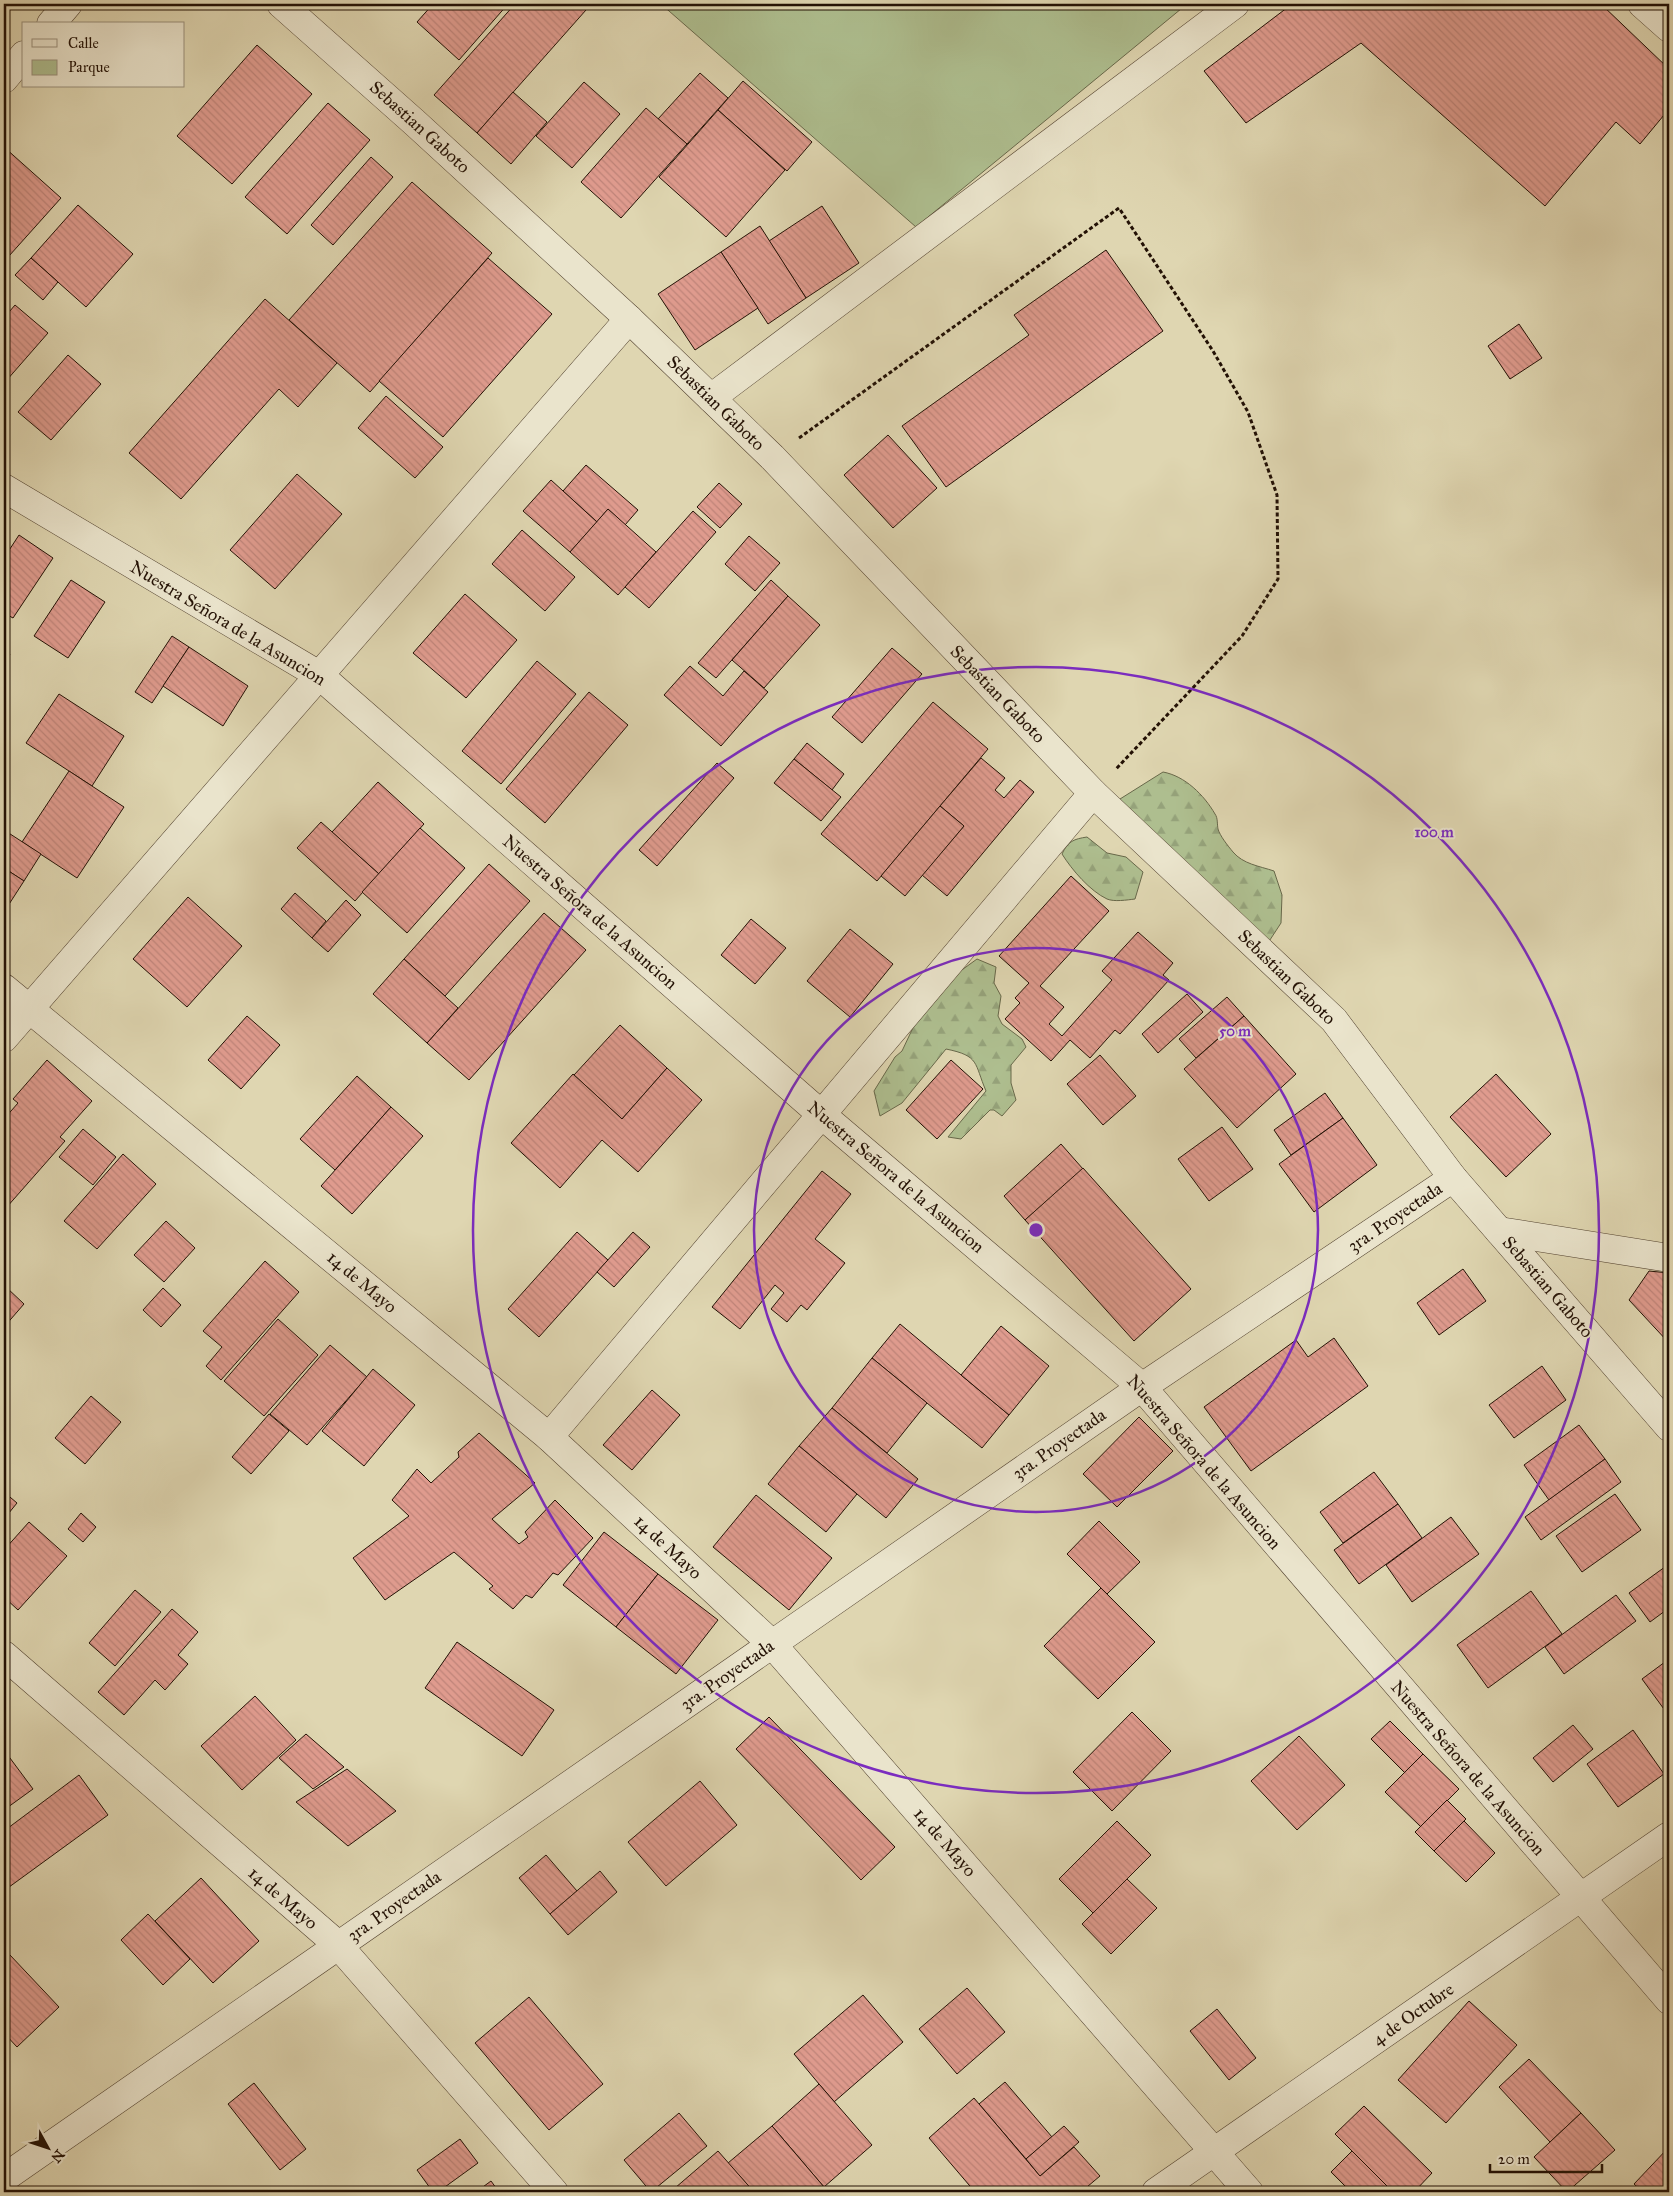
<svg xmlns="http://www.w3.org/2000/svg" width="1673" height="2196" font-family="'IM FELL Great Primer',serif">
  <defs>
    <pattern id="forest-firs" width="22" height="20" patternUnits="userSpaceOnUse" patternTransform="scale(1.25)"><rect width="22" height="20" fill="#aebe8f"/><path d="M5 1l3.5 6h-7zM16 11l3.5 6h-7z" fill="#95a27a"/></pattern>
    <pattern id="building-back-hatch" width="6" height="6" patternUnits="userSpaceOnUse" patternTransform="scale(1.25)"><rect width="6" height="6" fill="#df9b8e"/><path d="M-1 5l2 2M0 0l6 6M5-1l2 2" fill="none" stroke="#bf8479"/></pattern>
  </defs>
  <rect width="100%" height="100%" fill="#dfd6b1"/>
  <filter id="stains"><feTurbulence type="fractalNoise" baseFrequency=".004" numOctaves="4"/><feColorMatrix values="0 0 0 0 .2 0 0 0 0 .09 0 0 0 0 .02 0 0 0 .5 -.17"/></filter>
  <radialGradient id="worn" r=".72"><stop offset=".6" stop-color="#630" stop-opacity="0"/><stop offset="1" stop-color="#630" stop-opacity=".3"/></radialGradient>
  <!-- forest -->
  <g fill="url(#forest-firs)" stroke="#68684a">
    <path d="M1163,772C1185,776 1204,795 1215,814C1218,818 1217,824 1218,829C1220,836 1228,846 1233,852C1243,864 1259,866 1274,871L1282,895L1281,923L1266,946L1120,799Z"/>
    <path d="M1087,837L1107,853L1126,857L1143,872L1135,899C1127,900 1114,902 1107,899C1090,891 1072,870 1062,854C1068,841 1074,839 1087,837Z"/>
    <path d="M977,959L996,967L994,983L1001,996L998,1016L1002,1024L1022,1039L1026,1047L1011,1065V1083L1016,1100L1002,1116L994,1110H990L961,1139L948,1137L986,1091C974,1063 980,1056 946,1049L902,1103L880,1116L874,1091L895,1057L902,1051L919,1015L948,980Z"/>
  </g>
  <!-- park -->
  <path fill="#aebe8f" stroke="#68684a" d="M661,4H1187L916,227Z"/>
  <!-- building -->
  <g fill="url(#building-back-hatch)" stroke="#231105">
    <path d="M433,4H508L459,60L417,22Z"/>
    <path d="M515,4H579L586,10L477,133L434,95Z"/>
    <path d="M1292,4H1601L1669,69V109L1640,144L1616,122L1545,206L1361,43L1246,123L1204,71Z"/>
    <path d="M257,45L312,94L232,184L177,136Z"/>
    <path d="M700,73L728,98L687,144L658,119Z"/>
    <path d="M743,81L812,142L787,171L718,110Z"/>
    <path d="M584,82L620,114L572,168L536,136Z"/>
    <path d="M513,92L547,122L511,164L477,133Z"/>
    <path d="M328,103L370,140L287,234L245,197Z"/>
    <path d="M646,108L687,144L621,218L581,182Z"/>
    <path d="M718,110L785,170L726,237L659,177Z"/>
    <path d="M4,147L61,198L9,256L4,251Z"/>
    <path d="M371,157L393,177L333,245L311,225Z"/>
    <path d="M412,182L492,253L370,392L289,320Z"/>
    <path d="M78,205L133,254L86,307L31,258Z"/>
    <path d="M822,206L859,263L806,298L769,241Z"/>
    <path d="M760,226L806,298L768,324L721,252Z"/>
    <path d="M1106,250L1163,331L946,487L902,426L1029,335L1014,315Z"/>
    <path d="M721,252L758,308L695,350L658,294Z"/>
    <path d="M31,258L58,282L43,300L15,275Z"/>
    <path d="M488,258L552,314L443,437L379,381Z"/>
    <path d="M265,299L337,363L298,407L279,389L181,499L129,453Z"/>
    <path d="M15,305L48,333L6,381L4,378V318Z"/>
    <path d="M1519,324L1542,358L1510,379L1488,346Z"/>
    <path d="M68,355L101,384L51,440L18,412Z"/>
    <path d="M386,396L443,447L415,478L358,428Z"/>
    <path d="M888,435L937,488L893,528L844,475Z"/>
    <path d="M586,465L638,510L625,525L608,509L597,522L563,491Z"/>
    <path d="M297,474L342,514L275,589L230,550Z"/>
    <path d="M551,480L597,522L570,552L523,511Z"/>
    <path d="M719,483L742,504L720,528L697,507Z"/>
    <path d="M608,509L656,552L618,595L570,552Z"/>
    <path d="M693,511L716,532L649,608L625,587Z"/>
    <path d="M522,530L575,577L545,611L492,564Z"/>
    <path d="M19,535L53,558L13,618L4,613V558Z"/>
    <path d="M749,536L780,563L755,591L725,564Z"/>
    <path d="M71,580L105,602L68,658L34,636Z"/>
    <path d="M771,580L788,596L716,678L698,663Z"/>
    <path d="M465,594L517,640L466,698L413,653Z"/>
    <path d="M788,596L820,625L764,688L732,660Z"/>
    <path d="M172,636L189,647L152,703L135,692Z"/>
    <path d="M189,647L248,686L223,726L163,686Z"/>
    <path d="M892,648L922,674L862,743L832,717Z"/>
    <path d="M4,650L10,654L4,663Z"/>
    <path d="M537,661L576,694L501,784L462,751Z"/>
    <path d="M690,666L723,696L744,671L768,692L721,746L664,695Z"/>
    <path d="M589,692L628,725L545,823L506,789Z"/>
    <path d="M59,694L124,736L92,786L26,743Z"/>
    <path d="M933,702L988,749L877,881L821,834Z"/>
    <path d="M807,743L844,774L832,790L794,759Z"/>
    <path d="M981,758L1005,778L995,790L1004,798L1020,780L1034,792L947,896L922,875L964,826L940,806Z"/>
    <path d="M794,759L841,797L821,821L774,783Z"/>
    <path d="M717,763L734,778L657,866L639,850Z"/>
    <path d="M69,771L124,807L77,878L22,842Z"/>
    <path d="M378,782L424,824L379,874L332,832Z"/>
    <path d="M940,806L964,826L905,896L881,876Z"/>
    <path d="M321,822L379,874L355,901L297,848Z"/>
    <path d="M420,828L465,868L407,933L362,892Z"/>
    <path d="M4,830L41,854L24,881L4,868Z"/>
    <path d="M489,864L530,901L445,996L404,959Z"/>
    <path d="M4,868L24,881L4,912Z"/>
    <path d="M1071,876L1109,911L1040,986L1064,1007L1049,1024L1062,1036L1112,980L1102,971L1138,932L1173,963L1163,975L1169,980L1120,1034L1115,1030L1090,1058L1070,1040L1051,1061L1005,1019L1020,1003L1015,998L1029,983L999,956Z"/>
    <path d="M295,893L326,921L312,938L281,909Z"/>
    <path d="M188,897L242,946L187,1007L133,959Z"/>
    <path d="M346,900L361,915L328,952L312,938Z"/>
    <path d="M544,913L586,950L469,1080L427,1043Z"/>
    <path d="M751,919L786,948L755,984L721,955Z"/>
    <path d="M850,929L893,964L850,1017L807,981Z"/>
    <path d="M404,959L458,1008L427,1043L373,994Z"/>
    <path d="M1187,994L1203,1012L1158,1053L1142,1034Z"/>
    <path d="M1227,997L1244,1016L1196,1058L1179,1039Z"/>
    <path d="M247,1016L280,1045L241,1089L208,1060Z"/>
    <path d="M1244,1016L1296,1074L1237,1128L1184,1069Z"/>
    <path d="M620,1025L667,1068L622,1119L574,1075Z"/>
    <path d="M1100,1055L1136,1096L1103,1125L1067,1084Z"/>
    <path d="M47,1060L92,1101L60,1137L65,1141L6,1208L4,1206V1119L18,1103L13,1099Z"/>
    <path d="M951,1060L983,1089L937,1139L906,1110Z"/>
    <path d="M667,1068L702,1100L638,1172L602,1140L560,1188L511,1143L573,1074L622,1119Z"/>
    <path d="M1496,1074L1551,1134L1506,1177L1450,1117Z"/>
    <path d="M357,1076L391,1107L335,1170L300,1139Z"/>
    <path d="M1325,1093L1343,1118L1291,1155L1274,1130Z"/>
    <path d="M391,1107L423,1136L352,1214L321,1186Z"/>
    <path d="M1343,1118L1377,1165L1314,1212L1279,1164Z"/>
    <path d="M1222,1127L1253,1169L1209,1201L1178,1159Z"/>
    <path d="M83,1129L116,1157L93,1185L59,1157Z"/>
    <path d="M1061,1144L1083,1169L1025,1220L1004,1196Z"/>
    <path d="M123,1154L156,1184L97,1249L64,1221Z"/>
    <path d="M1083,1168L1191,1289L1134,1341L1025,1220Z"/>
    <path d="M822,1171L851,1194L815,1239L845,1263L807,1310L801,1305L787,1322L771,1309L784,1293L775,1285L740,1329L712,1307Z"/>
    <path d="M166,1221L195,1248L164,1282L134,1255Z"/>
    <path d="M577,1232L608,1260L539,1337L508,1309Z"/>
    <path d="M633,1232L650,1247L614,1287L597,1272Z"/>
    <path d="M265,1261L299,1292L221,1380L206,1366L222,1347L203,1331Z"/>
    <path d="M1463,1269L1486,1301L1439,1335L1417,1303Z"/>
    <path d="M1649,1271L1669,1273V1343L1629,1300Z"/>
    <path d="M6,1287L24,1304L4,1327V1289Z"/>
    <path d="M163,1288L181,1305L161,1327L143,1310Z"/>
    <path d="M278,1319L318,1355L264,1416L224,1381Z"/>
    <path d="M900,1324L1009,1415L982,1448L872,1358Z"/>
    <path d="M1001,1326L1049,1366L1009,1415L961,1375Z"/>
    <path d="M1334,1338L1368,1386L1251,1471L1204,1407L1296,1340L1308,1357Z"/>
    <path d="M330,1345L367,1377L307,1445L270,1414Z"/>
    <path d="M872,1358L927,1403L887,1453L832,1408Z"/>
    <path d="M1542,1366L1566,1400L1514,1438L1489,1405Z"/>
    <path d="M373,1369L415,1405L364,1466L322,1431Z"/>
    <path d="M652,1390L680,1415L632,1470L603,1445Z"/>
    <path d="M91,1396L121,1422L85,1464L55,1438Z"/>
    <path d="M832,1408L918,1479L886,1518L799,1446Z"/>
    <path d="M269,1414L289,1431L251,1474L232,1457Z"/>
    <path d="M1139,1417L1173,1451L1117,1507L1083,1474Z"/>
    <path d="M1579,1425L1605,1459L1549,1500L1524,1465Z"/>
    <path d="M479,1433L535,1483L492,1519L519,1544L528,1537L525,1532L555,1500L593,1538L558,1575L553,1573L532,1598L526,1595L513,1609L489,1589L493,1586L454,1552L385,1600L353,1558L409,1516L392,1500L417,1469L431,1483L459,1457L458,1452Z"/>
    <path d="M799,1446L857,1494L826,1532L768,1484Z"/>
    <path d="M1605,1459L1621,1482L1541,1540L1525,1517Z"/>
    <path d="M1374,1472L1398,1504L1343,1543L1320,1512Z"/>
    <path d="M4,1492L17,1503L4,1519Z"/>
    <path d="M1615,1494L1641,1530L1582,1572L1556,1536Z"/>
    <path d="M756,1495L832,1558L789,1610L713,1547Z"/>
    <path d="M1398,1504L1422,1538L1359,1584L1334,1550Z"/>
    <path d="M81,1513L96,1527L83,1542L68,1529Z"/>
    <path d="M1451,1517L1479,1554L1412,1602L1386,1565Z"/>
    <path d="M1099,1521L1140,1562L1107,1594L1067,1554Z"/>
    <path d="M29,1522L67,1556L18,1610L4,1597V1550Z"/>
    <path d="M4,1532L10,1538L4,1546Z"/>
    <path d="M604,1532L658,1574L616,1627L563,1585Z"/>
    <path d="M1669,1564V1608L1650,1622L1629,1593Z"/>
    <path d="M658,1574L718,1620L676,1674L616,1627Z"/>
    <path d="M1101,1588L1155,1642L1098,1699L1044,1646Z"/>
    <path d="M135,1590L161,1612L115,1666L89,1643Z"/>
    <path d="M1531,1591L1562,1634L1488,1688L1457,1645Z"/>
    <path d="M1616,1595L1636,1621L1564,1674L1545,1647Z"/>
    <path d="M172,1609L198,1632L178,1655L188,1664L165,1690L155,1680L124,1715L98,1692Z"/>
    <path d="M457,1642L554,1710L522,1756L425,1688Z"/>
    <path d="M1669,1659V1716L1642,1679Z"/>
    <path d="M255,1696L296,1740L242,1790L201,1746Z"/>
    <path d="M1132,1712L1171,1751L1112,1811L1073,1772Z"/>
    <path d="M769,1717L895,1847L861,1880L736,1749Z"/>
    <path d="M1390,1721L1423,1754L1405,1773L1371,1739Z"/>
    <path d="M1573,1725L1593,1749L1553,1782L1533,1758Z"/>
    <path d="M1633,1730L1664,1774L1618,1807L1587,1764Z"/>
    <path d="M306,1734L344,1767L313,1789L279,1758Z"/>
    <path d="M1299,1736L1345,1785L1297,1830L1251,1781Z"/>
    <path d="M4,1750L33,1789L4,1810Z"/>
    <path d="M1423,1754L1459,1789L1421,1827L1385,1792Z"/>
    <path d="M347,1769L396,1811L348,1846L296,1802Z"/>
    <path d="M79,1775L108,1815L5,1890L4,1831Z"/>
    <path d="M700,1781L737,1825L666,1886L628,1842Z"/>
    <path d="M1447,1800L1466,1819L1434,1851L1415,1832Z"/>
    <path d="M1117,1821L1151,1855L1093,1913L1059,1879Z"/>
    <path d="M1464,1821L1495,1853L1466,1882L1434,1851Z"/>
    <path d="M546,1855L577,1891L550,1914L519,1878Z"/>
    <path d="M600,1871L617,1892L568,1935L550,1914Z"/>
    <path d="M201,1878L259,1941L213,1983L155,1921Z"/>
    <path d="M1127,1879L1157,1908L1111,1954L1082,1924Z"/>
    <path d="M148,1914L190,1959L163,1985L121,1940Z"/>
    <path d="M10,1955L59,2007L17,2047L4,2033V1961Z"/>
    <path d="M967,1988L1005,2032L957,2074L919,2029Z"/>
    <path d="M863,1995L903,2042L834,2102L794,2054Z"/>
    <path d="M529,1997L603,2084L549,2130L475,2043Z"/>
    <path d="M1469,2001L1517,2045L1446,2123L1398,2080Z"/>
    <path d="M1217,2009L1256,2058L1229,2080L1190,2031Z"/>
    <path d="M1529,2059L1581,2113L1550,2142L1499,2087Z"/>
    <path d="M1005,2082L1052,2137L1026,2159L979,2104Z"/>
    <path d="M254,2083L306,2149L280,2170L228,2104Z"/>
    <path d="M819,2084L872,2145L824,2187L772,2126Z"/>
    <path d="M974,2098L1040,2176L1074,2147L1100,2176L1081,2192H975L929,2138Z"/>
    <path d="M1364,2106L1432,2173L1414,2192H1393L1335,2134Z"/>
    <path d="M679,2113L707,2146L651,2192L624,2160Z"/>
    <path d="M1581,2113L1615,2150L1567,2192L1534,2157Z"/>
    <path d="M772,2126L824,2187L829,2192H754L728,2163Z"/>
    <path d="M1064,2126L1079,2142L1040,2176L1026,2159Z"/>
    <path d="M460,2139L478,2163L438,2192H433L417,2170Z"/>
    <path d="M1669,2147V2192H1643L1634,2184Z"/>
    <path d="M718,2151L754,2192H678L675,2188Z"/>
    <path d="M1352,2151L1393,2192H1351L1331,2172Z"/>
    <path d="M491,2181L499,2192H476Z"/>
  </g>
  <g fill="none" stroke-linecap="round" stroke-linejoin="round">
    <defs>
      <g id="minor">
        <path d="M281,4L414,122L629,319L772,457L1093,793L1334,1020L1453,1178L1669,1427"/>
        <path d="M1642,4L1669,28"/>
        <path d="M51,24L68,4"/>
        <path d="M4,79L24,55"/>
        <path d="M711,398L1235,4"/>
        <path d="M4,488L319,675L822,1115L1142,1387L1669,2000"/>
        <path d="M4,988L549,1437L772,1644L1249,2192"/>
        <path d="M4,1038L629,319"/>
        <path d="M1499,1231L1669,1258"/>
        <path d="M549,1437L1093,793"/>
        <path d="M4,1655L338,1945L554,2192"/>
        <path d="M4,2178L1142,1387L1453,1178"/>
        <path d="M1156,2192L1669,1836"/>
      </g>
    </defs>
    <!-- minor casing -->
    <use href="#minor" stroke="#524230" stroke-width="29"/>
    <!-- path -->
    <path stroke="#231105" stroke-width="3" stroke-dasharray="4 2.5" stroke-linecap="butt" d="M799,438L1119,208L1213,351L1248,412L1277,495L1278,579L1242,636L1116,769"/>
    <!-- minor -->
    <use href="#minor" stroke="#eae4cc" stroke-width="28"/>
  </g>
  <!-- distance rings -->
  <g fill="none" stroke="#7b2cbf" stroke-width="2.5">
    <circle cx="1036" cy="1230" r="282"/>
    <circle cx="1036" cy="1230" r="563"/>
  </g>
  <g text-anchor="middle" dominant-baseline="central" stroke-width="4" stroke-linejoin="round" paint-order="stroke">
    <!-- street labels -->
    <g font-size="18" fill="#231105" stroke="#eae4cc">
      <text transform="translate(420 127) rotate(42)">Sebastian Gaboto</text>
      <text transform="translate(716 403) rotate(44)">Sebastian Gaboto</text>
      <text transform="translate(228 623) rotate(31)">Nuestra Señora de la Asuncion</text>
      <text transform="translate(998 694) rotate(46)">Sebastian Gaboto</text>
      <text transform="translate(590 912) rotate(41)">Nuestra Señora de la Asuncion</text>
      <text transform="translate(1287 977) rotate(44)">Sebastian Gaboto</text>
      <text transform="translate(896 1177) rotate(40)">Nuestra Señora de la Asuncion</text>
      <text transform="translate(1395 1217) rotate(-34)">3ra. Proyectada</text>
      <text transform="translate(362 1282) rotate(40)">14 de Mayo</text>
      <text transform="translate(1548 1287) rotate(49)">Sebastian Gaboto</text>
      <text transform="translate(1059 1444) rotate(-35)">3ra. Proyectada</text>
      <text transform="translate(1204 1462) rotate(49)">Nuestra Señora de la Asuncion</text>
      <text transform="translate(668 1547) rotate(43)">14 de Mayo</text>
      <text transform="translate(727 1675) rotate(-35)">3ra. Proyectada</text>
      <text transform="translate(1468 1768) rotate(49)">Nuestra Señora de la Asuncion</text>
      <text transform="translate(945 1842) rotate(49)">14 de Mayo</text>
      <text transform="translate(283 1898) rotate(41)">14 de Mayo</text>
      <text transform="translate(394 1906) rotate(-35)">3ra. Proyectada</text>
      <text transform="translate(1413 2014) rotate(-35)">4 de Octubre</text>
    </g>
  </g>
  <circle cx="1036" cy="1230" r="8" fill="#7b2cbf" stroke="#eae4cc" stroke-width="2.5"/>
  <g font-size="15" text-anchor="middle" font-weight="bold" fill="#7b2cbf" stroke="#eae4cc" stroke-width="4" stroke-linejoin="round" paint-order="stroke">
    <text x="1434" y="837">100 m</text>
    <text x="1235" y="1036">50 m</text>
  </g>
  <!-- margin -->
  <rect width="1673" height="2196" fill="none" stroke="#dfd6b1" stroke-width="20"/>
  <rect x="5" y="5" width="1663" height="2186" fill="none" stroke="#231105" stroke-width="2.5"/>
  <rect x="10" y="10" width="1653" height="2176" fill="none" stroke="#231105"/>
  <!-- legend -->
  <rect x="22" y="22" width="162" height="65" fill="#eae4cc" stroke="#9a907c"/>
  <rect x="32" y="39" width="25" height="8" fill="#eae4cc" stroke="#9a907c"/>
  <text x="68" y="48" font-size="15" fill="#231105">Calle</text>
  <rect x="32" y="60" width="25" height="15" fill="#aebe8f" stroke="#9a907c"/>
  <text x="68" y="72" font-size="15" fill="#231105">Parque</text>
  <!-- north arrow -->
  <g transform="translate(48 2148) rotate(130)" stroke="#eae4cc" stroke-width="4" paint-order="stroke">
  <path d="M0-4L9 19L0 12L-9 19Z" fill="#231105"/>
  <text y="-8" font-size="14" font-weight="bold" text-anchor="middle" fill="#231105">N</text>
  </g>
  <!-- scale -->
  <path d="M1490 2164v8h112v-8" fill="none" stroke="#231105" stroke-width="2.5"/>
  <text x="1498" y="2164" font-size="15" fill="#231105" stroke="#eae4cc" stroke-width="4" paint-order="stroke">20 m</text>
  <rect width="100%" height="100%" filter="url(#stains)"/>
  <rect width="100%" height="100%" fill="url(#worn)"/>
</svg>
